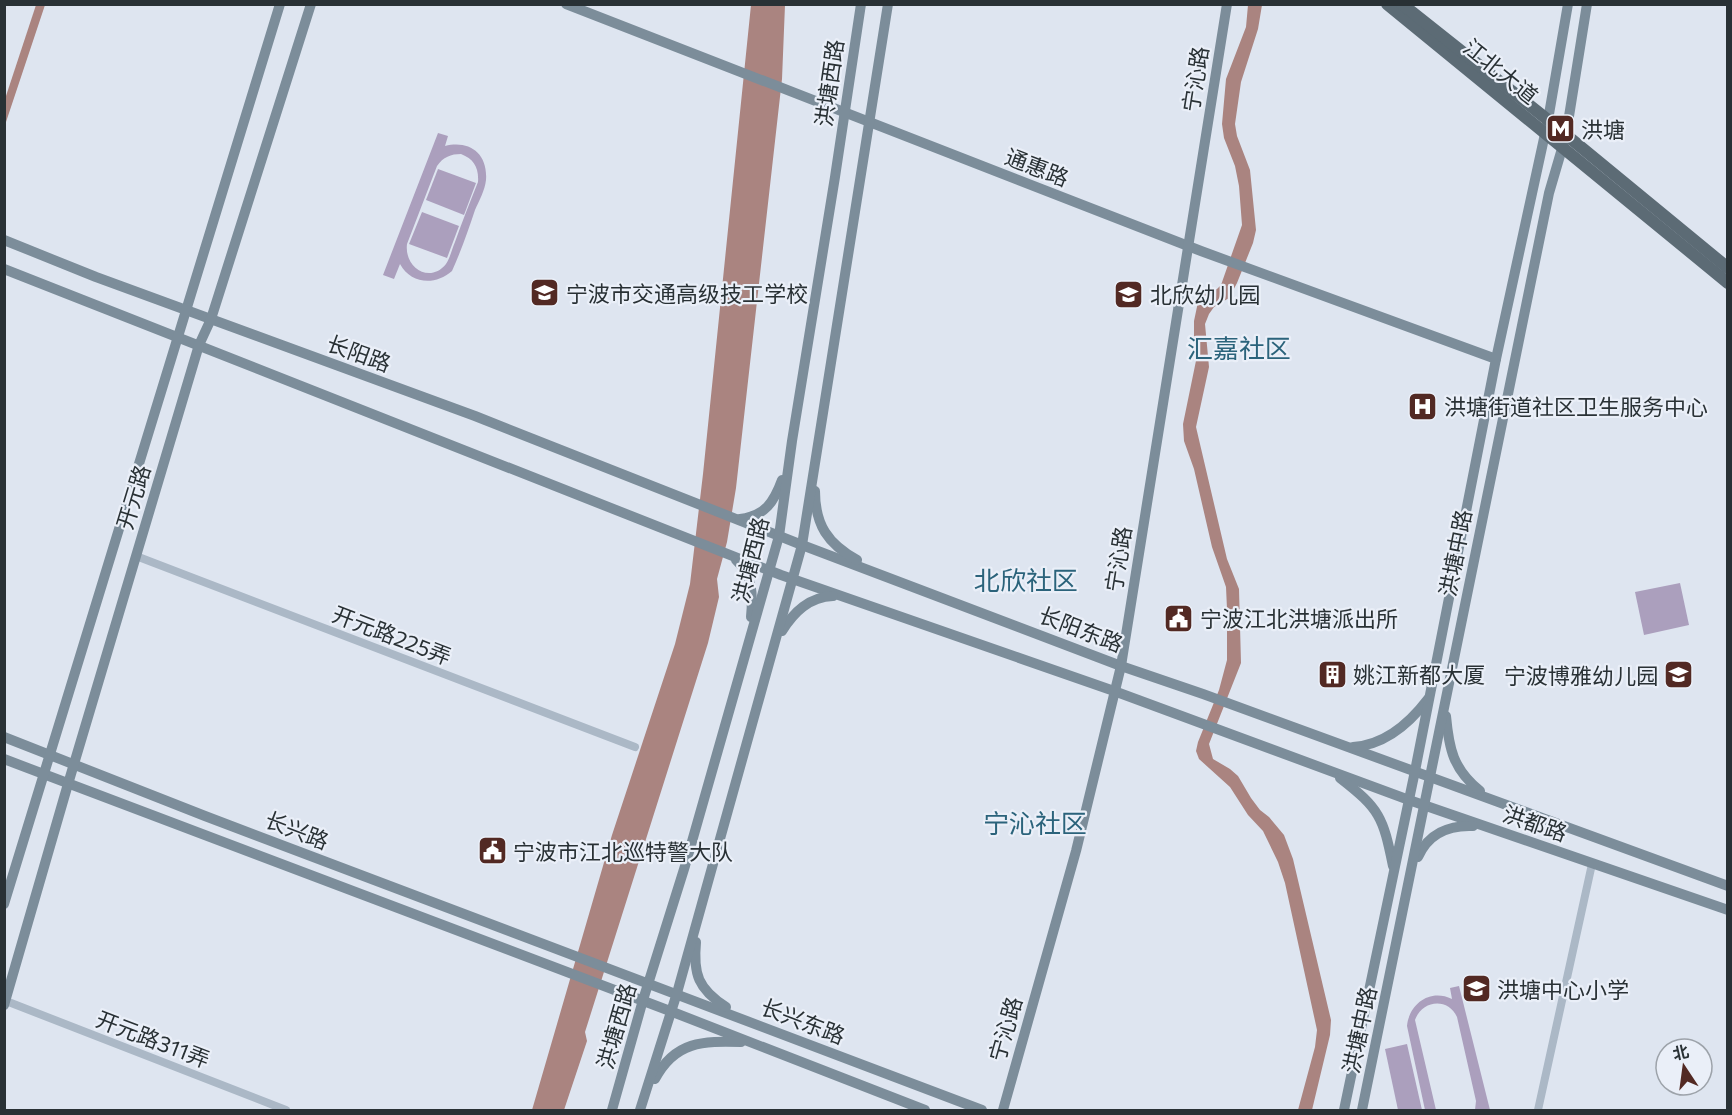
<svg xmlns="http://www.w3.org/2000/svg" width="1732" height="1115" font-family="Commissioner,'Noto Sans SC',sans-serif">
  <rect width="100%" height="100%" fill="#dee5f0"/>
  <!-- green -->
  <g fill="#ab9fbd" fill-rule="evenodd">
    <path d="M438,133L448,136L445,146C469,140 488,153 486,180C485,190 479,201 475,210C468,231 461,251 452,271C435,286 411,284 400,264L394,279L383,275ZM461,154C474,159 479,168 478,182C470,202 462,222 455,242C452,249 450,258 446,264C430,284 404,268 407,244L437,166C443,157 451,154 461,154Z"/>
    <path d="M438,169L476,183L464,215L426,200Z"/>
    <path d="M422,212L459,226L447,258L409,244Z"/>
    <path d="M1680,583L1689,625L1644,635L1635,592Z"/>
    <path d="M1459,986L1490,1110H1475L1476,1101L1457,1017C1448,997 1422,1000 1415,1020L1436,1110H1425L1407,1026C1409,1004 1430,988 1452,999L1450,988Z"/>
    <path d="M1407,1044L1422,1110H1398L1385,1049Z"/>
  </g>
  <!-- water -->
  <g fill="#aa8480">
    <path d="M36,5H45L5,125V99Z"/>
    <path d="M751,5H785L782,79L736,488L727,542L717,579L719,597L708,643L585,1032L587,1041L564,1110H532L612,835L675,644L690,584L703,474Z"/>
    <path d="M1248,5H1262L1258,29L1241,82L1235,124L1237,136L1250,170L1256,230L1253,243L1237,283L1229,298L1214,307L1209,314L1205,324L1209,367L1196,427L1227,559L1239,589L1241,663L1209,744L1213,759L1230,769L1238,776L1251,798L1260,810L1269,817L1284,835L1293,859L1331,1020L1330,1035L1312,1110H1298L1315,1047L1317,1030L1285,883L1278,862L1263,831L1248,815L1230,787L1199,759L1196,751L1198,742L1219,690L1227,660V609L1226,587L1212,547L1194,469L1184,441L1183,424L1198,351L1194,336V321L1198,302L1205,293L1217,289L1221,285L1242,225L1239,186L1235,166L1224,138L1222,124L1226,79L1246,27Z"/>
  </g>
  <g fill="none" stroke-linecap="round" stroke-linejoin="round">
    <!-- street -->
    <g stroke="#abb8c6" stroke-width="8">
      <path d="M136,556L635,747"/>
      <path d="M6,1001L286,1110"/>
      <path d="M1538,1110L1592,864"/>
    </g>
    <!-- secondary -->
    <g stroke="#7c8d9a" stroke-width="10">
      <path d="M566,4L1201,251L1496,359"/>
      <path d="M4,240L96,277L475,416L802,545L1121,666L1203,694L1728,886"/>
      <path d="M4,269L781,575L1114,691L1409,800L1728,910"/>
      <path d="M815,491C815,525 828,544 857,560"/>
      <path d="M740,519C765,516 774,502 782,480"/>
      <path d="M736,560C753,575 753,596 751,617"/>
      <path d="M782,631C794,612 809,597 833,596"/>
      <path d="M1446,716C1449,749 1453,769 1480,791"/>
      <path d="M4,737L205,816L982,1110"/>
      <path d="M1353,747C1385,745 1409,724 1428,699"/>
      <path d="M4,759L670,1011L925,1110"/>
      <path d="M1340,778C1380,809 1383,817 1393,866"/>
      <path d="M1418,857C1428,834 1449,825 1473,826"/>
      <path d="M4,904L280,4"/>
      <path d="M696,942C693,974 698,989 726,1007"/>
      <path d="M4,1005L68,784L199,345L211,319L311,4"/>
      <path d="M655,1079C675,1041 703,1041 741,1042"/>
      <path d="M612,1110L643,1000L685,866L779,536L792,441L835,177L861,4"/>
      <path d="M640,1110L677,993L802,545L888,4"/>
      <path d="M1003,1110L1076,851L1121,666L1227,4"/>
      <path d="M1344,1110L1415,771L1496,359L1548,120L1568,4"/>
      <path d="M1362,1110L1549,193L1566,135L1587,4"/>
    </g>
    <!-- primary -->
    <g stroke="#5c6b75" stroke-width="12">
      <path d="M1387,4L1728,283"/>
      <path d="M1402,4L1548,120L1728,268"/>
    </g>
  </g>
  <!-- icons -->
  <defs>
    <symbol id="metro-square" viewBox="-11 -11 22 22"><rect x="-9" y="-9" width="18" height="18" rx="4" fill="#522923" stroke="#eaeff8"/><path d="M-5.5 5V-5H-3L0 0L3-5H5.5V5H3V-.5L0 4L-3-.5V5Z" fill="#fff"/></symbol>
    <symbol id="university-square" viewBox="-11 -11 22 22"><rect x="-9" y="-9" width="18" height="18" rx="4" fill="#522923" stroke="#eaeff8"/><path d="M0-5L7-2L0 1L-7-2ZM-4 1L0 2.5L4 1V4Q0 6-4 4Z" fill="#fff"/></symbol>
    <symbol id="school-square" viewBox="-11 -11 22 22"><rect x="-9" y="-9" width="18" height="18" rx="4" fill="#522923" stroke="#eaeff8"/><path d="M0-5L7-2L0 1L-7-2ZM-4 1L0 2.5L4 1V4Q0 6-4 4Z" fill="#fff"/></symbol>
    <symbol id="hospital-square" viewBox="-11 -11 22 22"><rect x="-9" y="-9" width="18" height="18" rx="4" fill="#522923" stroke="#eaeff8"/><path d="M-5-5h3v3.5h4V-5h3V5h-3V1.5h-4V5h-3Z" fill="#fff"/></symbol>
    <symbol id="civic-square" viewBox="-11 -11 22 22"><rect x="-9" y="-9" width="18" height="18" rx="4" fill="#522923" stroke="#eaeff8"/><path d="M-.6-6.5H3V-4.5H.6V-3L4-1V1h2V6H-6V1h2V-1L-.6-3ZM-1.2 2.5V6h2.4V2.5Z" fill="#fff"/></symbol>
    <symbol id="building-square" viewBox="-11 -11 22 22"><rect x="-9" y="-9" width="18" height="18" rx="4" fill="#522923" stroke="#eaeff8"/><path d="M-4-6H4V6H1V3H-1V6H-4ZM-2.5-4.3h1.7v1.8h-1.7ZM.8-4.3h1.7v1.8H.8ZM-2.5-1h1.7V.8h-1.7ZM.8-1h1.7V.8H.8Z" fill="#fff"/></symbol>
  </defs>
  <g fill-rule="evenodd">
    <use href="#metro-square" x="1544" y="112" width="33" height="33"/>
    <use href="#university-square" x="528" y="276" width="33" height="33"/>
    <use href="#school-square" x="1112" y="278" width="33" height="33"/>
    <use href="#hospital-square" x="1406" y="390" width="33" height="33"/>
    <use href="#civic-square" x="1162" y="602" width="33" height="33"/>
    <use href="#building-square" x="1316" y="658" width="33" height="33"/>
    <use href="#school-square" x="1662" y="658" width="33" height="33"/>
    <use href="#civic-square" x="476" y="834" width="33" height="33"/>
    <use href="#school-square" x="1460" y="972" width="33" height="33"/>
  </g>
  <g text-anchor="middle" dominant-baseline="central" stroke-width="4.5" stroke-linejoin="round" paint-order="stroke">
    <!-- street labels -->
    <g font-size="22" fill="#293135" stroke="#eaeff8">
      <text transform="translate(1501 71) rotate(39)">江北大道</text>
      <text transform="translate(1195 79) rotate(-81)">宁沁路</text>
      <text transform="translate(829 83) rotate(-82)">洪塘西路</text>
      <text transform="translate(1037 167) rotate(21)">通惠路</text>
      <text transform="translate(359 353) rotate(20)">长阳路</text>
      <text transform="translate(133 497) rotate(-73)">开元路</text>
      <text transform="translate(1455 553) rotate(-79)">洪塘中路</text>
      <text transform="translate(1118 559) rotate(-81)">宁沁路</text>
      <text transform="translate(750 560) rotate(-76)">洪塘西路</text>
      <text transform="translate(1081 629) rotate(21)">长阳东路</text>
      <text transform="translate(392 635) rotate(21)">开元路225弄</text>
      <text transform="translate(1535 823) rotate(19)">洪都路</text>
      <text transform="translate(297 830) rotate(21)">长兴路</text>
      <text transform="translate(803 1021) rotate(21)">长兴东路</text>
      <text transform="translate(616 1026) rotate(-74)">洪塘西路</text>
      <text transform="translate(1005 1029) rotate(-74)">宁沁路</text>
      <text transform="translate(1359 1030) rotate(-78)">洪塘中路</text>
      <text transform="translate(153 1039) rotate(21)">开元路311弄</text>
    </g>
    <!-- poi labels -->
    <g font-size="22" fill="#293135" stroke="#eaeff8" text-anchor="start">
      <text x="1581" y="129">洪塘</text>
      <text x="566" y="293">宁波市交通高级技工学校</text>
      <text x="1150" y="294">北欣幼儿园</text>
      <text x="1444" y="406">洪塘街道社区卫生服务中心</text>
      <text x="1200" y="618">宁波江北洪塘派出所</text>
      <text x="1353" y="674">姚江新都大厦</text>
      <text x="1658" y="675" text-anchor="end">宁波博雅幼儿园</text>
      <text x="513" y="851">宁波市江北巡特警大队</text>
      <text x="1497" y="989">洪塘中心小学</text>
    </g>
    <!-- quarter labels -->
    <g font-size="26" fill="#2b637b" stroke="#eaeff8">
      <text x="1239" y="347">汇嘉社区</text>
      <text x="1026" y="579">北欣社区</text>
      <text x="1035" y="822">宁沁社区</text>
    </g>
  </g>
  <!-- border -->
  <rect width="1732" height="1115" fill="none" stroke="#293135" stroke-width="12"/>
  <!-- north arrow -->
  <g transform="translate(1684 1067) rotate(347)"><circle r="28" fill="#eaeff8" stroke="#9da3aa" stroke-width="1.5"/>
  <path d="M0-4.5L10 22L0 15L-10 22Z" fill="#522923"/>
  <text y="-9" font-size="16" font-weight="bold" text-anchor="middle" fill="#293135">北</text>
  </g>
</svg>
